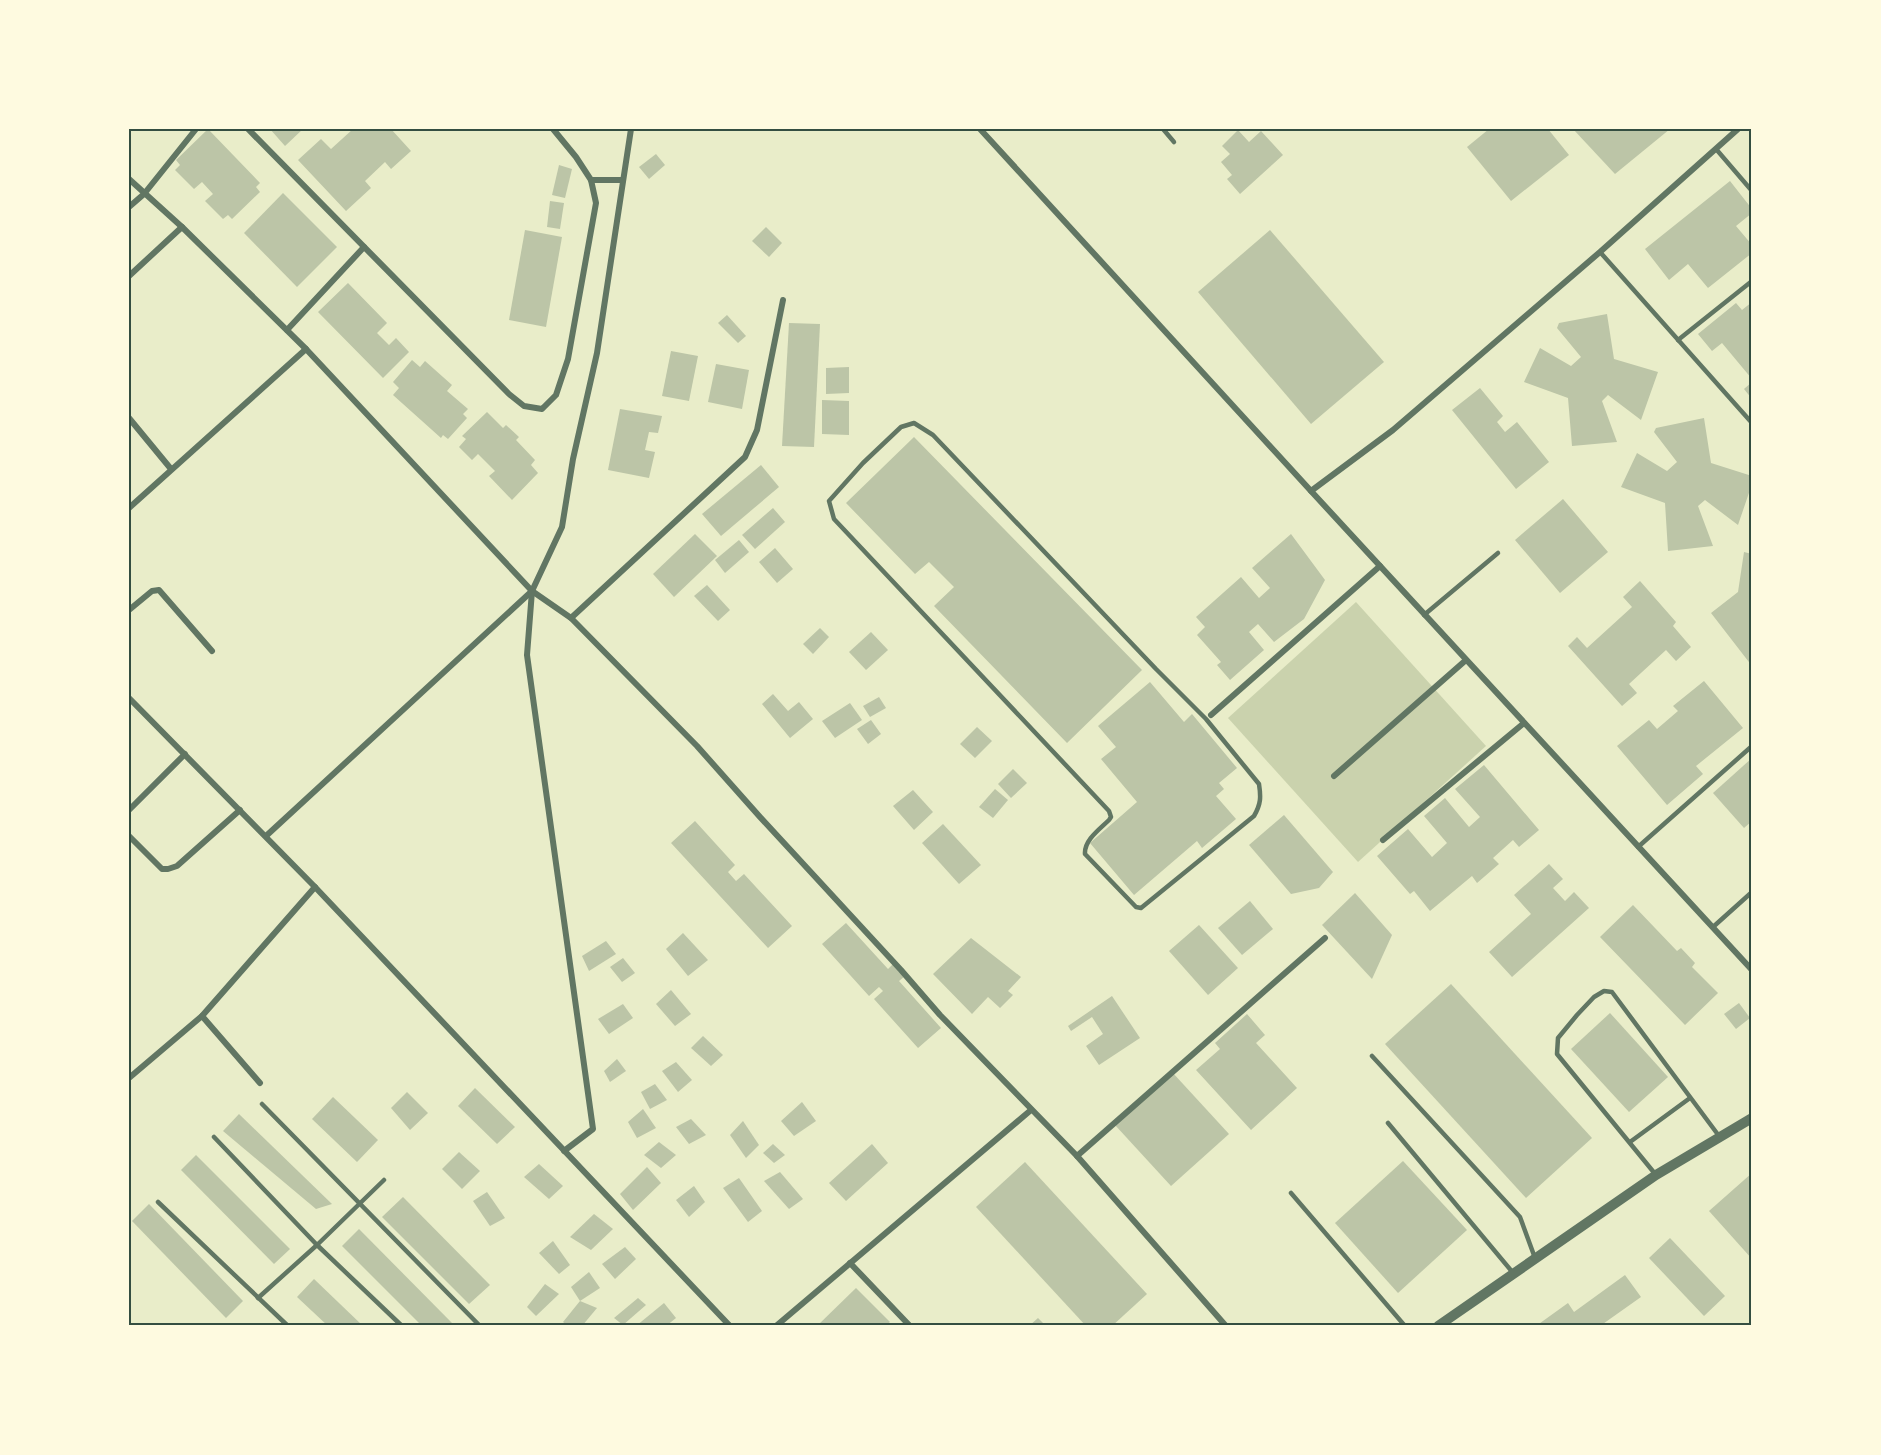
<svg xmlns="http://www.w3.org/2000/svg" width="1881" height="1455" font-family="'Varela Round',sans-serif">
  <rect width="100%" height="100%" fill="#e9edc9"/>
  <!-- green -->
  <path fill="#cad2ad" d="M1356,602L1486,746L1358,862L1228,718Z"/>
  <!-- building -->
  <g fill="#bcc5a7">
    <path d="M208,129L260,183L256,187L260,192L232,219L228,215L223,219L205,201L213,194L202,182L194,189L175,170L180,165L176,160Z"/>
    <path d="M270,129H303L285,146Z"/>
    <path d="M353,129H391L411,151L391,169L385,162L365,181L371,188L346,211L298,160L321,139L331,149Z"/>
    <path d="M1489,129H1548L1569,155L1511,201L1467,147Z"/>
    <path d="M1573,129H1670L1615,174Z"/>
    <path d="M1238,130L1249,142L1261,131L1283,155L1240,194L1227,179L1232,175L1221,162L1230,154L1222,146Z"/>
    <path d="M656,154L665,165L649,179L639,167Z"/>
    <path d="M559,165L572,169L565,198L552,195Z"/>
    <path d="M1730,181L1752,209V213L1736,226L1752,245V253L1708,288L1688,264L1669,280L1645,249Z"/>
    <path d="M283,193L337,247L297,287L244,233Z"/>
    <path d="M550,201L564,203L560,229L547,227Z"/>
    <path d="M766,227L782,243L769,257L752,241Z"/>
    <path d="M525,230L562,237L546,327L509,320Z"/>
    <path d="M1270,230L1384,362L1311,424L1198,292Z"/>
    <path d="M348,283L387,323L377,333L389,345L396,338L409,352L383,378L318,312Z"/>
    <path d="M1752,302V379L1722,343L1712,351L1698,334L1736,303L1742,310Z"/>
    <path d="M1607,314L1614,359L1658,372L1641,420L1608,395L1602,401L1617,442L1572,446L1568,398L1524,382L1540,348L1571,366L1581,357L1557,328L1559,323Z"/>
    <path d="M727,315L746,336L738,343L718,323Z"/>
    <path d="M789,323L820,324L814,447L782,446Z"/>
    <path d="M671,351L698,356L689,401L662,396Z"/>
    <path d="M412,360L420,367L425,361L452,385L447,391L468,409L463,414L467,418L448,439L443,435L441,438L393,395L399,388L393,382Z"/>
    <path d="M716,364L749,370L742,409L708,402Z"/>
    <path d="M849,367V393L826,394V368Z"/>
    <path d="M1752,382V399L1744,389Z"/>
    <path d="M1480,388L1503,416L1497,422L1505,432L1517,422L1549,462L1516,489L1452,410Z"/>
    <path d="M822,400L849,401V435L822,434Z"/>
    <path d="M620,409L662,416L658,433L649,432L645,450L655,452L649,478L608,470Z"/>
    <path d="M487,412L503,428L506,425L519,437L516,440L535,460L531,465L538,473L512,500L489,476L495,471L478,454L472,460L459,447L466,439L462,436Z"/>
    <path d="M1704,418L1711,463L1752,476V484L1738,525L1705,500L1698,506L1713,546L1668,551L1665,503L1621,487L1637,453L1667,471L1677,462L1654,432L1656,428Z"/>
    <path d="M914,437L1142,670L1067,743L934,606L954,587L929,562L915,574L846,503Z"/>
    <path d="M761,465L779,487L721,536L702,514Z"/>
    <path d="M1563,499L1608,552L1560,593L1515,540Z"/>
    <path d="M773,508L785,522L755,549L742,535Z"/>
    <path d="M695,534L717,556L674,597L653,574Z"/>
    <path d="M1291,534L1325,580L1304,619L1274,642L1258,624L1249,632L1264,650L1230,680L1217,665L1221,662L1197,635L1205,627L1196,617L1241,577L1259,598L1270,588L1252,568Z"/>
    <path d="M739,540L749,552L725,573L715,560Z"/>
    <path d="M775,548L793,569L777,583L759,562Z"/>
    <path d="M1744,552L1752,554V666L1711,613L1738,592Z"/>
    <path d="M1640,581L1676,622L1673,626L1691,647L1676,661L1666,650L1629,684L1637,693L1622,706L1568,646L1577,637L1587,648L1632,607L1623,597Z"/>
    <path d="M707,585L730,610L718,621L694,596Z"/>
    <path d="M820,628L829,637L813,654L803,644Z"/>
    <path d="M871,632L888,650L866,670L849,652Z"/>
    <path d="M1704,681L1743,728L1696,766L1703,774L1667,805L1617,746L1649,720L1657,729L1678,711L1673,706Z"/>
    <path d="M1150,682L1184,722L1192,714L1237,768L1219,783L1224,789L1216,796L1236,819L1202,848L1197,841L1134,895L1090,843L1137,802L1101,759L1116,747L1098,726Z"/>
    <path d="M773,694L788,711L799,702L813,719L790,738L762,704Z"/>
    <path d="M879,697L886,708L870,717L863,706Z"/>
    <path d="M850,703L862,720L835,738L822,721Z"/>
    <path d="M871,720L881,734L868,744L857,729Z"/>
    <path d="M977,727L992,741L975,758L960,744Z"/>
    <path d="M1752,758V821L1744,828L1713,793Z"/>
    <path d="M1484,765L1539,830L1519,847L1513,840L1493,858L1499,864L1477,883L1472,876L1430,911L1414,891L1410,894L1377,856L1408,829L1432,857L1447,843L1424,816L1445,798L1469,827L1480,817L1455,789Z"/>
    <path d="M1013,769L1027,783L1011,798L998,784Z"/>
    <path d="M995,789L1008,800L993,818L979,807Z"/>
    <path d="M913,790L933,812L914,830L893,806Z"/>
    <path d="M1284,815L1333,872L1319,888L1291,894L1249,845Z"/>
    <path d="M695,821L735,865L728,872L736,881L744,874L792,926L768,948L671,843Z"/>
    <path d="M943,824L981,865L959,884L922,843Z"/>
    <path d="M1549,864L1563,879L1553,888L1565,901L1574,892L1589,908L1512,977L1489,952L1531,914L1514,895Z"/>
    <path d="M1355,893L1392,935L1372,979L1322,925Z"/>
    <path d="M1250,901L1273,929L1242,955L1218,928Z"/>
    <path d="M1633,905L1677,951L1681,948L1695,963L1692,967L1718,993L1685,1025L1600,937Z"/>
    <path d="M846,923L888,969L894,963L905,976L899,981L941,1028L918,1048L874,999L883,991L879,987L869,996L822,944Z"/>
    <path d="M1199,925L1238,968L1208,995L1169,951Z"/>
    <path d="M683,933L708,960L688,976L666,949Z"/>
    <path d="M971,938L1021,977L1008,991L1013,995L1000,1008L988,997L972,1014L933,974Z"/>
    <path d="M606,941L616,954L589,971L582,956Z"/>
    <path d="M623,958L635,973L622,982L610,967Z"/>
    <path d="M1451,984L1592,1138L1526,1198L1385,1044Z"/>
    <path d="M671,990L691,1014L675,1026L656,1004Z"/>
    <path d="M1112,996L1140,1038L1099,1065L1086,1046L1103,1034L1092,1017L1071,1031L1068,1026Z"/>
    <path d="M1739,1003L1750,1018L1736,1029L1724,1014Z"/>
    <path d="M623,1004L633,1018L609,1034L598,1019Z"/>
    <path d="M1610,1013L1668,1077L1629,1112L1571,1049Z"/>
    <path d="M1247,1014L1265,1035L1256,1043L1297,1088L1251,1130L1196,1070L1220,1049L1215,1043Z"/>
    <path d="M703,1036L723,1055L711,1066L691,1048Z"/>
    <path d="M617,1059L626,1071L610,1082L604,1071Z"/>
    <path d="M676,1062L692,1080L678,1092L662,1071Z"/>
    <path d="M1172,1072L1229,1134L1171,1186L1115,1125Z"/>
    <path d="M655,1084L667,1100L650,1109L641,1092Z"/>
    <path d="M475,1088L515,1127L497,1144L458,1106Z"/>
    <path d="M407,1092L428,1113L410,1130L391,1108Z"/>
    <path d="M333,1097L378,1140L357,1162L312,1119Z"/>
    <path d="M802,1102L816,1121L794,1136L781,1121Z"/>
    <path d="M643,1109L656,1128L637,1138L628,1122Z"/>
    <path d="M239,1114L332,1204L316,1209L223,1131Z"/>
    <path d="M691,1119L706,1135L689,1144L676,1127Z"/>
    <path d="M743,1121L759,1145L746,1158L730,1135Z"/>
    <path d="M659,1142L676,1155L661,1168L644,1155Z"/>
    <path d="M773,1144L785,1155L774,1163L763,1153Z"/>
    <path d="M872,1144L888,1163L846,1201L829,1183Z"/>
    <path d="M459,1152L480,1171L462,1189L442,1169Z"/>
    <path d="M196,1155L290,1249L274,1264L181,1170Z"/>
    <path d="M1403,1161L1467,1230L1398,1293L1335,1223Z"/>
    <path d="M1025,1162L1147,1294L1112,1326H1086L976,1207Z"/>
    <path d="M539,1164L563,1186L549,1199L524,1177Z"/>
    <path d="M647,1167L661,1183L633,1210L620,1194Z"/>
    <path d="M780,1172L803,1199L789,1209L764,1181Z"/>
    <path d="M1752,1173V1259L1709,1211Z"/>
    <path d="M739,1178L762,1211L748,1222L723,1188Z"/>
    <path d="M694,1186L705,1202L689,1217L676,1200Z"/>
    <path d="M487,1192L505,1218L490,1226L473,1201Z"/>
    <path d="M403,1197L490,1285L469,1304L382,1217Z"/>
    <path d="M149,1204L243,1301L226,1318L132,1221Z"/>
    <path d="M594,1214L613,1229L591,1250L570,1237Z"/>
    <path d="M359,1229L454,1325L452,1326H422L342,1246Z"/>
    <path d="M1670,1238L1725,1296L1704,1316L1649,1258Z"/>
    <path d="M553,1241L570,1265L559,1274L539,1253Z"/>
    <path d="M625,1247L636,1259L615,1279L602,1264Z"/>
    <path d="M589,1272L600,1288L580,1301L571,1287Z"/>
    <path d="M1625,1275L1641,1297L1600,1326H1536L1568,1303L1574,1312Z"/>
    <path d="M314,1279L363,1326H328L297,1297Z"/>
    <path d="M545,1284L559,1294L536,1316L527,1307Z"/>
    <path d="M856,1288L890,1322L885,1326H817Z"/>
    <path d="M638,1298L646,1305L623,1325L614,1318Z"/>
    <path d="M580,1301L597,1308L582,1326H568L563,1322Z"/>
    <path d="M664,1303L676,1318L666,1326H636Z"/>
    <path d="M1038,1318L1046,1326H1029Z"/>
  </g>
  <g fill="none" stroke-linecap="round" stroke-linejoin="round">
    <!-- service -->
    <g stroke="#617663" stroke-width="4.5">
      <path d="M1163,129L1174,142"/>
      <path d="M1716,149L1752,191"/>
      <path d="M1600,252L1752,423"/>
      <path d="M1678,340L1752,281"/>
      <path d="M914,423L933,435L1156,669L1206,719L1259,784C1261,797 1261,804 1254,816L1141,908L1136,907L1085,854C1084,840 1100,829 1109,820L1111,817L1109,811L834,519L829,501L863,463L901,427Z"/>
      <path d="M1424,615L1498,553"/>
      <path d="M1638,847L1752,746"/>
      <path d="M1713,927L1752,892"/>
      <path d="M1372,1056L1520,1217L1535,1258"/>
      <path d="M262,1104L480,1326"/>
      <path d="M1388,1123L1514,1274"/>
      <path d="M214,1137L317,1245L402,1326"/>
      <path d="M1630,1142L1690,1098"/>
      <path d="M1656,1175L1557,1054L1558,1038L1577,1015L1594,997L1604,991L1612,992L1719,1136"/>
      <path d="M1291,1193L1405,1326"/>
      <path d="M158,1202L288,1326"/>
      <path d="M258,1298L317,1245L384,1180"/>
    </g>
    <!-- minor -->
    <g stroke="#617663" stroke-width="6">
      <path d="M248,129L509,394L524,406L542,409L556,395L568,359L596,203L591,180L576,157L553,129"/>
      <path d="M980,129L1311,491L1752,970"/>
      <path d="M129,179L182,227L306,349L532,591L571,618L697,746L760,817L901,970L940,1015L1077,1156L1226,1326"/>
      <path d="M591,180H623"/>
      <path d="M129,207L144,194L196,129"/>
      <path d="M129,276L182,227"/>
      <path d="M287,330L364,247"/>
      <path d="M129,418L171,469"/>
      <path d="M1311,491L1393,430L1600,252L1738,129"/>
      <path d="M129,508L306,349"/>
      <path d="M129,610L152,591L159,590L212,651"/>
      <path d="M571,618L745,457L757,430L783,300"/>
      <path d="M129,698L315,887L730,1326"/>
      <path d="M1211,715L1380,566"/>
      <path d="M1334,776L1466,660"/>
      <path d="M129,810L185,754"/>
      <path d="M129,836L162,869H168L177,866L240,810"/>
      <path d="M266,836L532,591"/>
      <path d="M1383,840L1524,723"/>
      <path d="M202,1016L260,1083"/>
      <path d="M129,1078L202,1016L315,887"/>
      <path d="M564,1151L593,1129L527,655L532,591L562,527L573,459L597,353L631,129"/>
      <path d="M1077,1156L1325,938"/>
      <path d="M850,1263L910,1326"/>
      <path d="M776,1326L1031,1110"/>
    </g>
    <!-- tertiary -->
    <path stroke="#617663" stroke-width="10" d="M1438,1326L1656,1175L1752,1118"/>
  </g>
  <!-- border -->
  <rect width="1881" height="1455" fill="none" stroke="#fefae0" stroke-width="261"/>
  <rect x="130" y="130" width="1620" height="1194" fill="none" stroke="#344e41" stroke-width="2"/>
</svg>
